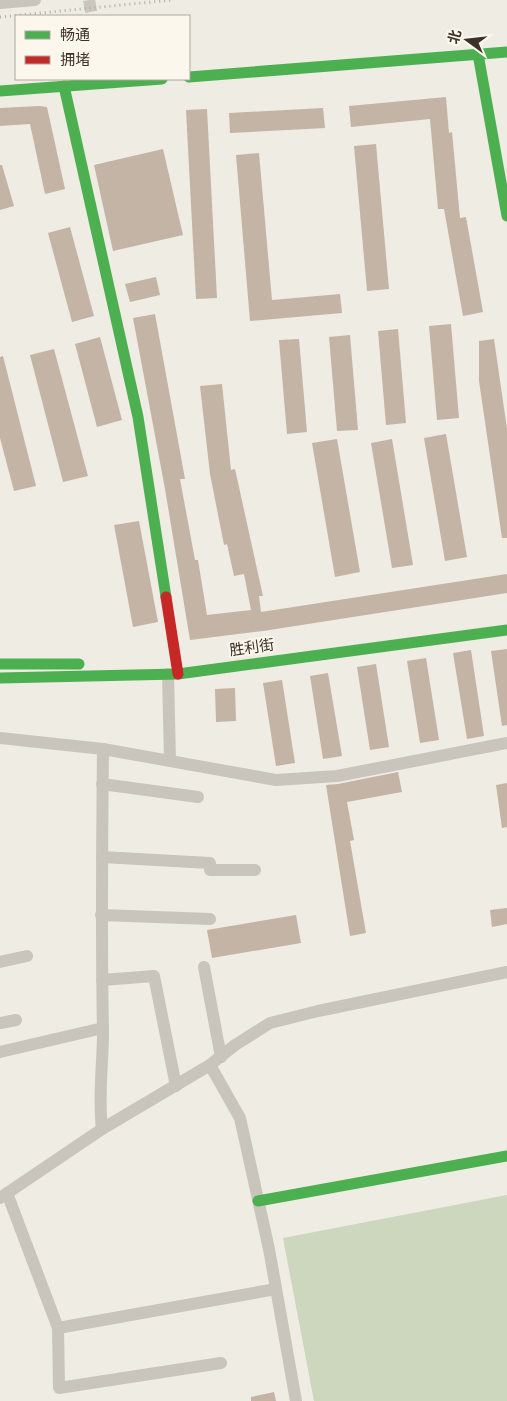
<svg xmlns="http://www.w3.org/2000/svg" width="507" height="1401" font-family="Overpass,'Noto Sans SC',sans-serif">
  <rect width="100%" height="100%" fill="#efece4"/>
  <!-- green -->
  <path fill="#ccd7bd" d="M507,1195V1401H314L283,1238Z"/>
  <!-- building -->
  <g fill="#c4b4a5">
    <path d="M446,97L449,133L452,132L460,218L466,217L483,312L463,316L444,209H438L430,119L351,127L349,106Z"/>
    <path d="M39,106L47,107L65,189L45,194L30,124L0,126V108Z"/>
    <path d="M323,108L325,128L230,133L229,113Z"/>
    <path d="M207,109L217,298L196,299L186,110Z"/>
    <path d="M376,144L389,289L367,291L354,146Z"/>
    <path d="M163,149L183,235L113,251L94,165Z"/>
    <path d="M259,153L272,300L340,294L342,313L250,321L236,155Z"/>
    <path d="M0,165H2L14,206L0,210Z"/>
    <path d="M70,227L94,316L72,322L48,233Z"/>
    <path d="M156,277L160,295L130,302L125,284Z"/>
    <path d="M155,314L185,479H180L195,560H198L207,615L251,610L244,574L234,576L227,544L224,545L210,474L200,386L222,384L231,470L235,469L263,596H259L261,612L507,574V593L263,631L190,640L165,489L133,318Z"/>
    <path d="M451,324L459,418L437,420L429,326Z"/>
    <path d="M398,329L406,423L386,425L378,331Z"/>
    <path d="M350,335L358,430L337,431L329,337Z"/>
    <path d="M100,337L122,420L97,427L75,344Z"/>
    <path d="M299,339L307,432L287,434L279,340Z"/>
    <path d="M494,339L507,429V538H502L479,381V341Z"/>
    <path d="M54,349L88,476L63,482L30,355Z"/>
    <path d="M3,356L36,486L14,491L0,438V357Z"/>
    <path d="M446,434L467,557L445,561L424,438Z"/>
    <path d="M337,439L360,572L335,577L312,443Z"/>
    <path d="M392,439L413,565L392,568L371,443Z"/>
    <path d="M139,521L158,622L133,627L114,525Z"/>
    <path d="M507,649V725L502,726L491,651Z"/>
    <path d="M471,650L484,736L467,739L453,653Z"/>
    <path d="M426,658L439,740L420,743L407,661Z"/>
    <path d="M376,664L389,747L370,750L357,667Z"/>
    <path d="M328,673L342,756L323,759L310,676Z"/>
    <path d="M282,680L295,763L276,766L263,683Z"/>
    <path d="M235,688L236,721L216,722L215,689Z"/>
    <path d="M398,772L402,792L347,802L354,840L350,841L366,933L350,936L326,785L338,784Z"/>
    <path d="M507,783V827L502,828L496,785Z"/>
    <path d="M507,908V924L492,927L490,910Z"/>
    <path d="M296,915L301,943L212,958L207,930Z"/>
    <path d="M274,1392L276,1401H251V1397Z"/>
  </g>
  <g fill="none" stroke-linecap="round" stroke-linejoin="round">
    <!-- street-tunnel -->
    <path stroke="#cbc7bf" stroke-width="12" stroke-dasharray="12 6" stroke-linecap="butt" d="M89,0L92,16"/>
    <!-- street -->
    <g stroke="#c9c5bc" stroke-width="12">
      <path d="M0,3L35,0"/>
      <path d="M168,674L170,761"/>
      <path d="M0,738L103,749L276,780L337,776L507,743"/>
      <path d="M102,784L198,797"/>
      <path d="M102,857L210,863V870H255"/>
      <path d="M101,915L210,919"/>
      <path d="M0,962L27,956"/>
      <path d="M204,967L221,1057"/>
      <path d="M102,980L154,976L176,1086"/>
      <path d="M0,1023L16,1020"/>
      <path d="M0,1052L103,1028"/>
      <path d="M210,1065L235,1045L270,1023L318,1011L507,972"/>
      <path d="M102,1129C98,1096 103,1064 103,1031C101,937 102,843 103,749"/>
      <path d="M7,1193L58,1328L59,1388L221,1363"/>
      <path d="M0,1198L102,1129L210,1065L240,1118L269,1249L296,1401"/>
      <path d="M58,1328L276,1289"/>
    </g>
    <!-- fast -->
    <g stroke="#4caf50" stroke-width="11">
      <path d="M478,54L507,216"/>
      <path d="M189,77L507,52"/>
      <path d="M64,86L138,417L166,597"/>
      <path d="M0,91L162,79"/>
      <path d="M0,664H79"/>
      <path d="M0,678L178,674L507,630"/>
      <path d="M258,1201L507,1156"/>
    </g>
    <!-- jam -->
    <path stroke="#c62828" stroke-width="11" d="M166,597L178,674"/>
    <!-- rail -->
    <path stroke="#b1ada6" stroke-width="3" stroke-dasharray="1 4" stroke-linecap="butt" d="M0,17L172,0"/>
  </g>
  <g text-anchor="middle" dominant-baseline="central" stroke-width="4" stroke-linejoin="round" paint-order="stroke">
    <!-- street labels -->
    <g font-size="15" fill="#3b3229" stroke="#fbf7ec">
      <text transform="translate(252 649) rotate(-8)">胜利街</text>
    </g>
  </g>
  <!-- legend -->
  <rect x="15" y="15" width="175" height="65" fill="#fbf7ec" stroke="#aea89e"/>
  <rect x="25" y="31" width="25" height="8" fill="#4caf50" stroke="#aea89e"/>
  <text x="60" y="40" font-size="15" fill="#3b3229">畅通</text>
  <rect x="25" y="56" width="25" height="8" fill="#c62828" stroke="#aea89e"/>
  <text x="60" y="65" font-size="15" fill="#3b3229">拥堵</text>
  <!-- north arrow -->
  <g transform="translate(467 40) rotate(285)" stroke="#fbf7ec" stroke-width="4" paint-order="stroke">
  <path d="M0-4L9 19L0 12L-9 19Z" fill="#3b3229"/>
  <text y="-8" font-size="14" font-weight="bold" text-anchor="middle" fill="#3b3229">北</text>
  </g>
</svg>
